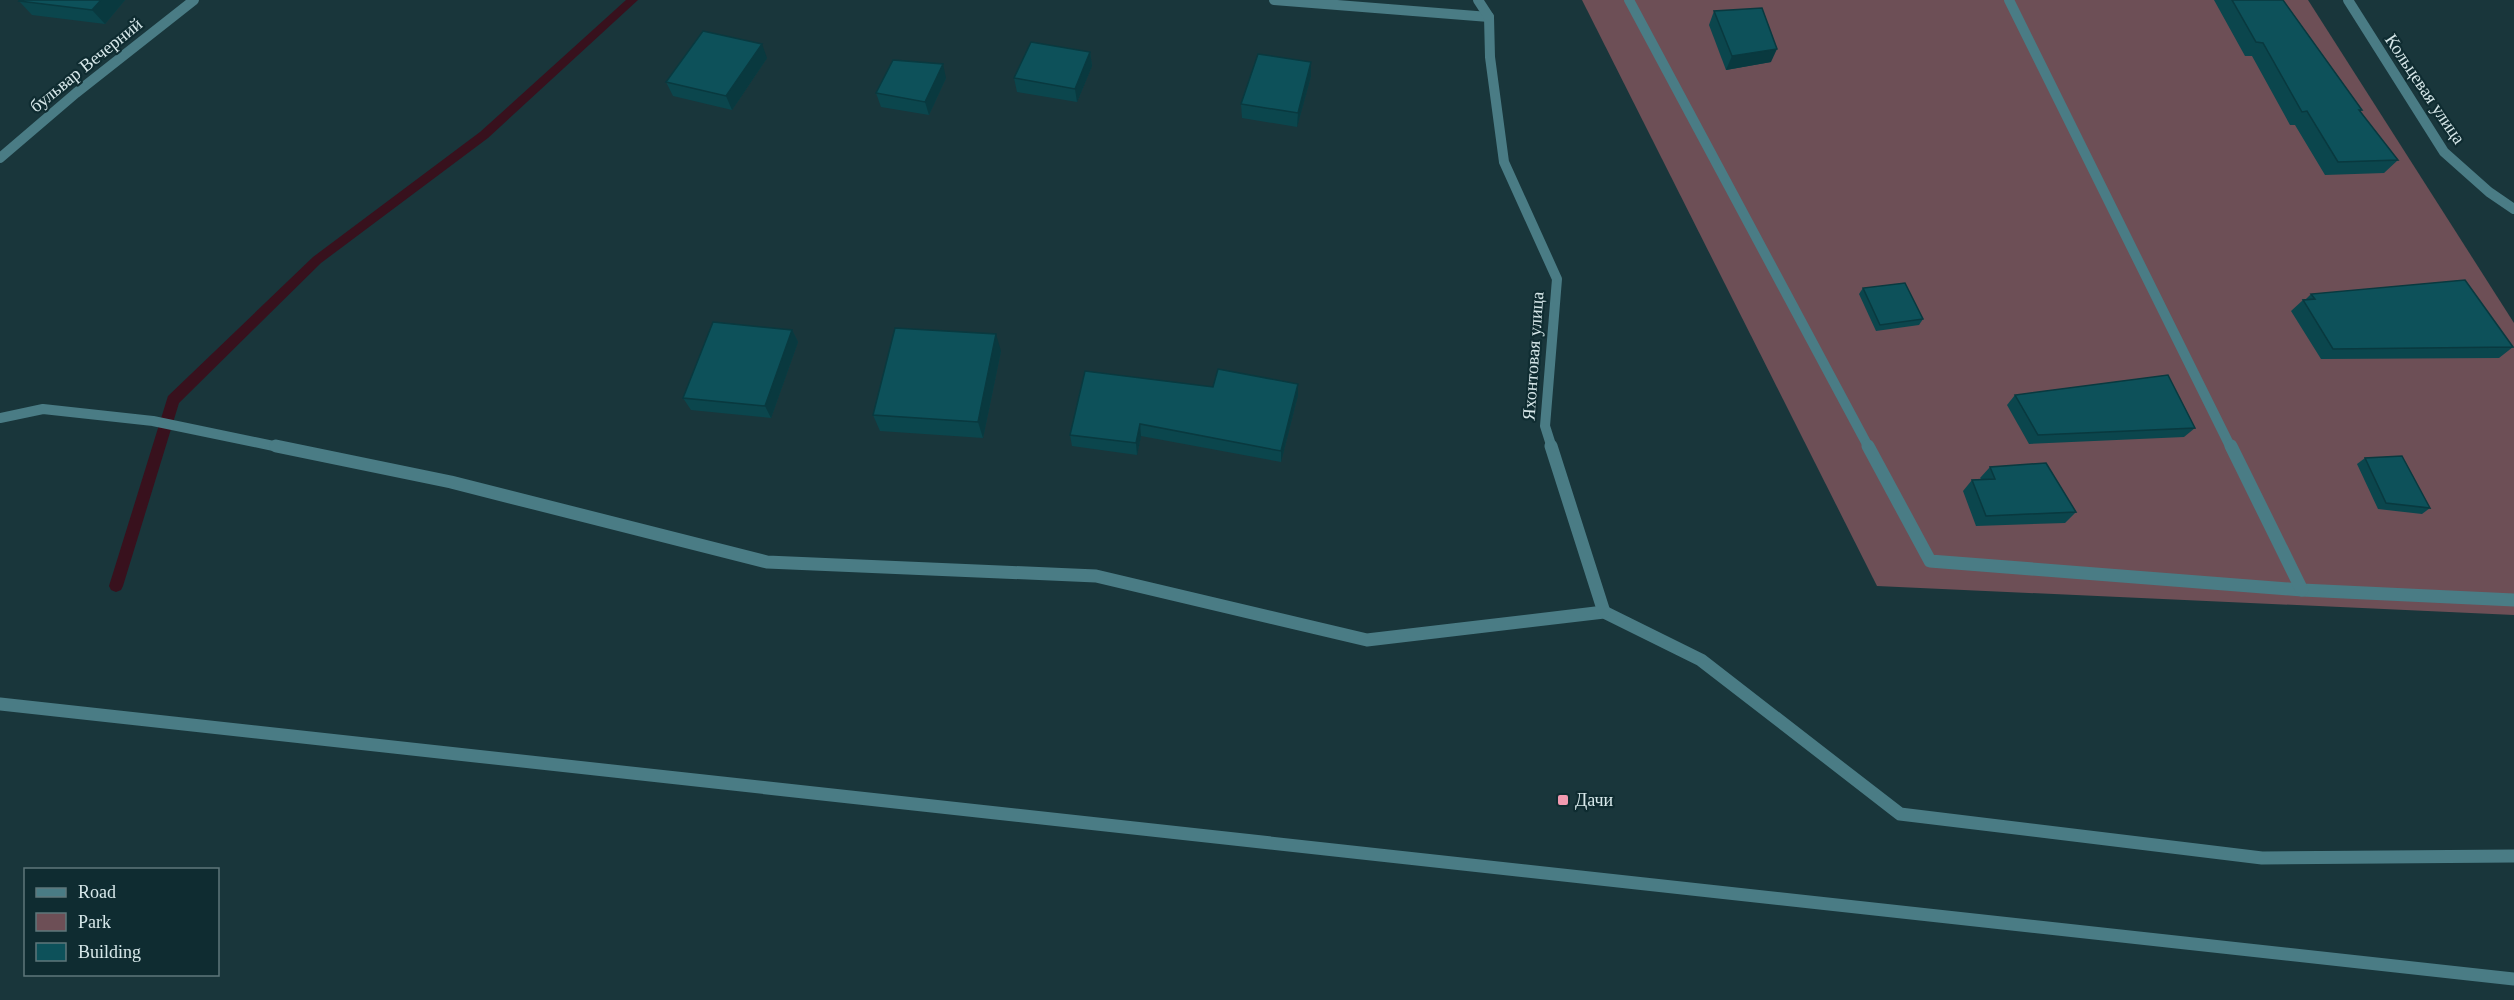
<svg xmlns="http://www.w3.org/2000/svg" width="2514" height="1000" font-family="'Times New Roman',serif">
  <rect width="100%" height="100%" fill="#19363b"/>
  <!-- green -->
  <path fill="#6d4f56" d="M1582,0H2308L2514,323V615L1877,586Z"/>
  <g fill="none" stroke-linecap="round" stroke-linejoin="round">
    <!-- stream -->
    <path fill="#38111d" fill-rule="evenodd" d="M626,0H638L488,138L321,263L179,403L123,586L121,590L116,592L111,590L109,586L168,396L313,257L480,132Z"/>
    <!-- service-far1 -->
    <g stroke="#4a7c85" stroke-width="10">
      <path d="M1274,0L1489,17"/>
      <path d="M1629,0L1869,448"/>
      <path d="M2009,0L2231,448"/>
    </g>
    <!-- service -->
    <g stroke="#4a7c85" stroke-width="13">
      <path d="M1868,446L1930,561L2302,590L2514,600"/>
      <path d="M2231,446L2302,590"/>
    </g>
    <!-- minor-far1 -->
    <g stroke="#4a7c85" stroke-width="10">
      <path d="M1478,0L1489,17L1490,57L1504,162L1557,279L1545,426L1552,448"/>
      <path d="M2348,0L2444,152L2489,192L2514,209"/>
      <path d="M0,158L76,93L194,0"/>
      <path d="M0,418L43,409L153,421L283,448"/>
    </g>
    <!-- minor -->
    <g stroke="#4a7c85" stroke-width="13">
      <path d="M276,446L451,482L767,562L1096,576L1367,640L1604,612L1701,660L1900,814L2262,858L2514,856"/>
      <path d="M1551,446L1604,612"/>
    </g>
    <!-- tertiary -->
    <path stroke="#4a7c85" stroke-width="13" d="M0,704L2514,979"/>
  </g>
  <!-- wall -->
  <g fill="#0b464d">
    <path d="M20,0H125L105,24L32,15L19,1Z"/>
    <path d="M2214,0H2283L2362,110L2360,112L2398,160L2384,173L2325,175L2295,125H2290L2252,56H2245Z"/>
    <path d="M1714,11L1771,62L1726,70L1709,25Z"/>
    <path d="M1090,52L1092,66L1077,102L1017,92L1014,78Z"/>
    <path d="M767,58L732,110L673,96L666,82Z"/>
    <path d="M1311,62V76L1297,127L1242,118L1241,104Z"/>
    <path d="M946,78L929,115L881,107L876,93Z"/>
    <path d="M1863,288L1923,319L1919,325L1876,331L1859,294Z"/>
    <path d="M2311,294L2513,347L2499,358L2321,359L2291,311L2303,300H2305Z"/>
    <path d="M792,330L798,342L771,418L691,410L683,398Z"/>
    <path d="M1001,351L983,438L880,431L873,415Z"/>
    <path d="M1213,387L1298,395L1281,462L1141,436L1137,455L1072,446L1070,435Z"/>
    <path d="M2015,395L2195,428L2184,437L2029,444L2007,405Z"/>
    <path d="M2365,458L2430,508L2422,514L2378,509L2357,464Z"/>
    <path d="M1990,467L2076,512L2065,523L1976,526L1963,491L1972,480L1981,479L1980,478Z"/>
  </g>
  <!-- shaded-wall -->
  <g fill="#09393f">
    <path d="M101,0H125L105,24L92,10Z"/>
    <path d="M762,44L767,58L732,110L726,96Z"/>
    <path d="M1777,49L1771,62L1726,70L1732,56Z"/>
    <path d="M1090,52L1092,66L1077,102L1075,89Z"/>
    <path d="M1311,62V76L1297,127L1298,113Z"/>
    <path d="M943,64L946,78L929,115L925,102Z"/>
    <path d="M792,330L798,342L771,418L765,406Z"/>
    <path d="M996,334L1001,351L983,438L978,422Z"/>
    <path d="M1298,384V395L1281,462V451Z"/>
    <path d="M1140,424L1141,436L1137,455L1136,443Z"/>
  </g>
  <!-- building -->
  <g fill="#0d515a" stroke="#09393f" stroke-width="1.5">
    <path d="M20,0H101L92,10L19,1Z"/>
    <path d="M2232,0H2283L2362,110H2359L2398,160L2338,162L2307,111L2302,112L2263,43L2256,42Z"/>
    <path d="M1762,8L1777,49L1732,56L1714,11Z"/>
    <path d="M703,31L762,44L726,96L666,82Z"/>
    <path d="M1031,42L1090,52L1075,89L1014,78Z"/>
    <path d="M1258,54L1311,62L1298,113L1241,104Z"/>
    <path d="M893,60L943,64L925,102L876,93Z"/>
    <path d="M2465,280L2513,347L2333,349L2303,300L2315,299L2311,294Z"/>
    <path d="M1905,283L1923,319L1880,325L1863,288Z"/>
    <path d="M713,322L792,330L765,406L683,398Z"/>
    <path d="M895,328L996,334L978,422L873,415Z"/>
    <path d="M1218,369L1298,384L1281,451L1140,424L1136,443L1070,435L1085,371L1213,387Z"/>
    <path d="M2168,375L2195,428L2038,435L2015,395Z"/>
    <path d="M2402,456L2430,508L2386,503L2365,458Z"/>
    <path d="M2046,463L2076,512L1986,516L1972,480L1995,479L1990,467Z"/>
  </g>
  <!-- markers -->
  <rect fill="#f29ab0" stroke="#0f2c31" stroke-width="2" x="1557" y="794" width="12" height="12" rx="3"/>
  <g text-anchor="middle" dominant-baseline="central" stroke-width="4.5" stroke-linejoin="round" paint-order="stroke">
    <!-- street labels -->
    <g font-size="18" fill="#d7e8ea" stroke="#0f2c31">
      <text transform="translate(86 65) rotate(-39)">бульвар Вечерний</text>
      <text transform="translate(2425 89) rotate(56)">Кольцевая улица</text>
      <text transform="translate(1533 356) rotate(-86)">Яхонтовая улица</text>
    </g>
    <!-- poi labels -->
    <g font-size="18" fill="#d7e8ea" stroke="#0f2c31" text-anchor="start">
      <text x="1575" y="800">Дачи</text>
    </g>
  </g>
  <!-- legend -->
  <rect x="24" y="868" width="195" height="108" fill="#0f2c31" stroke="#5f777b" stroke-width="1.5"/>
  <rect x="36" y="888" width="30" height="9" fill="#4a7c85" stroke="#5f777b" stroke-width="1.5"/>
  <text x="78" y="898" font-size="18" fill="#d7e8ea">Road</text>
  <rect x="36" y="913" width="30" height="18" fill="#6d4f56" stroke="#5f777b" stroke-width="1.5"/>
  <text x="78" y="928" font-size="18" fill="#d7e8ea">Park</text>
  <rect x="36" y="943" width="30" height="18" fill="#0d515a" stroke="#5f777b" stroke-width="1.5"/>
  <text x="78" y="958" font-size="18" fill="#d7e8ea">Building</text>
</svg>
